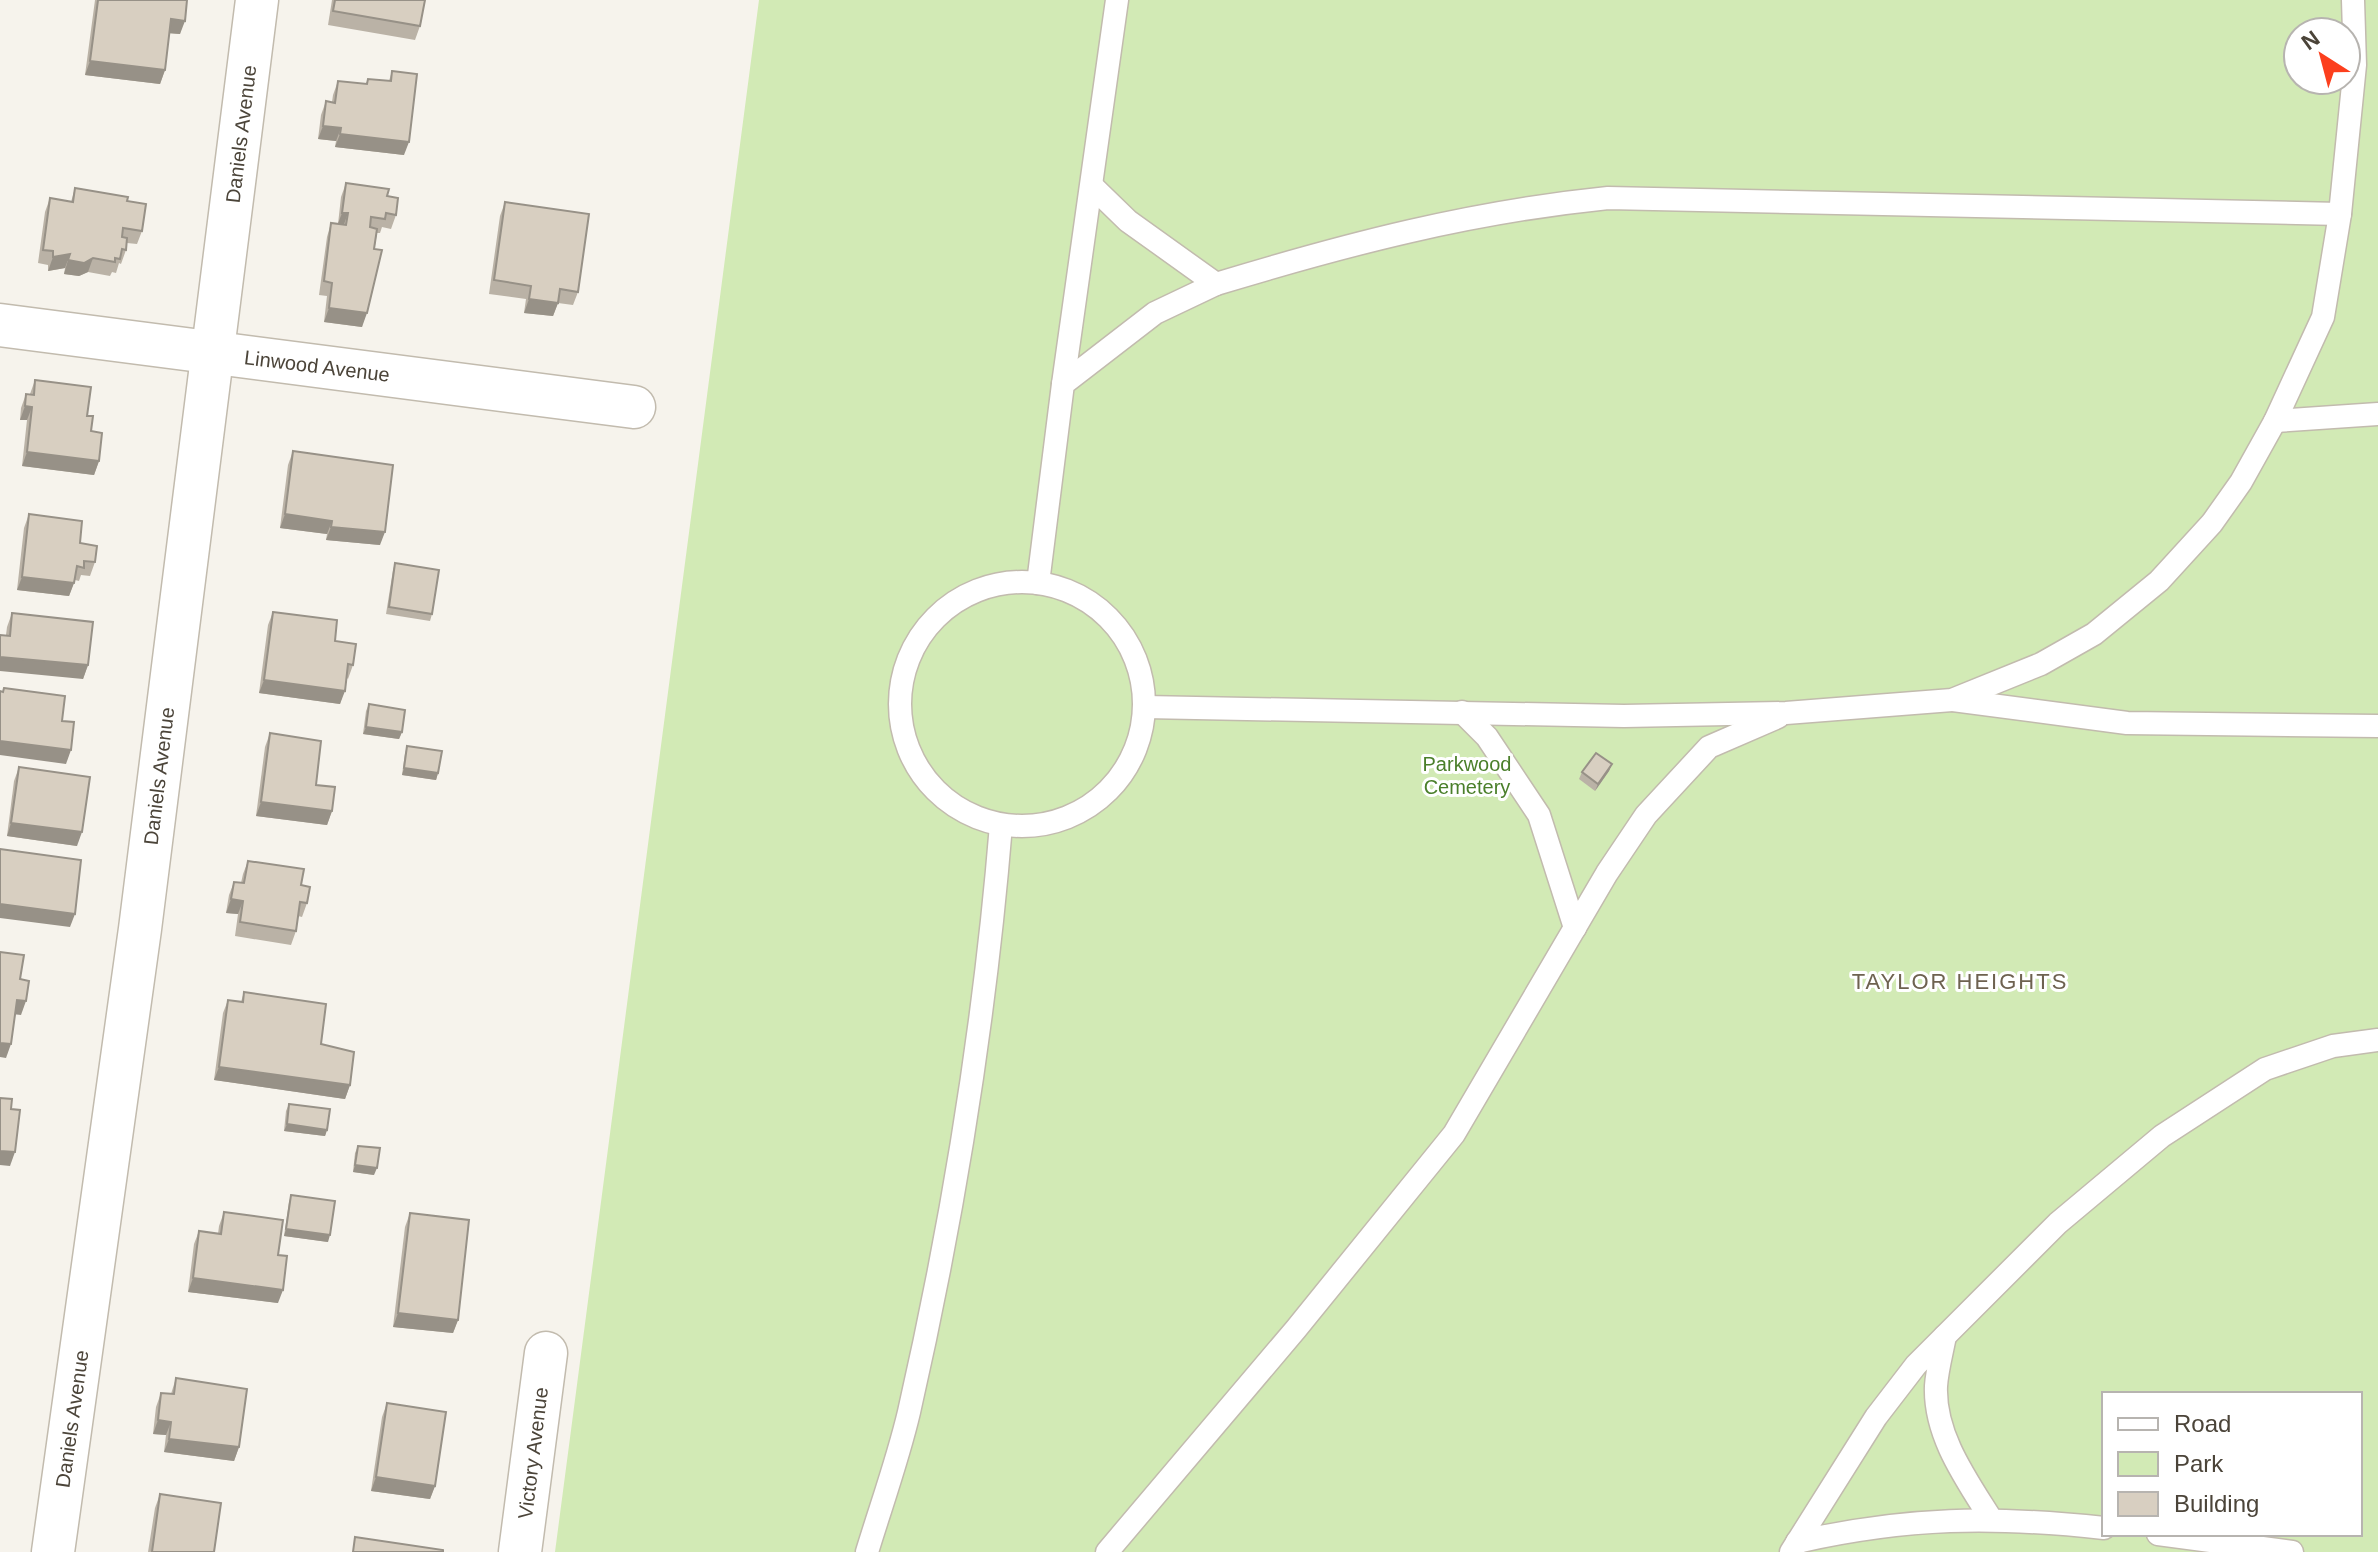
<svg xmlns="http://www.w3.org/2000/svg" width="2378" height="1552" font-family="Arial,sans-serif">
  <rect width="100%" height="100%" fill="#f6f3ec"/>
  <!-- green -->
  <path fill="#d2eab5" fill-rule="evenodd" d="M759,0H2378V1552H555ZM2298,32H2346V80H2298ZM2104,1394H2360V1534H2104Z"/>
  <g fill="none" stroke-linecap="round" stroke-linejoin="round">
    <defs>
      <g id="service">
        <path d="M1094,188L1128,221L1216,284C1348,244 1470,212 1608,198L2340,214"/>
        <path d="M1063,384L1117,0"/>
        <path d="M2275,421L2378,414"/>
        <circle cx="1022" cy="704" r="122"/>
        <path d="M1038,583L1063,384L1155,313L1216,284"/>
        <path d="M1953,700L2127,723L2378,726"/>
        <path d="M1145,707L1624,716L1786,713L1952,700L2041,664L2094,634L2159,581L2212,523L2241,482L2275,421L2323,317L2340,214L2355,65L2353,0"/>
        <path d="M1462,712L1487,737L1539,815L1575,928"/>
        <path d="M1945,1336C1942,1352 1937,1370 1936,1386C1934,1435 1966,1479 1991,1519"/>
        <path d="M2158,1534L2292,1552"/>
        <path d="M1797,1542C1907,1517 1992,1516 2104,1528"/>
        <path d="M867,1552C881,1506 898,1459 909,1412C953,1219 985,1022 1001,825"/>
        <path d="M1107,1552L1296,1329L1454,1134L1607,873L1646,815L1709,747L1778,717"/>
        <path d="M1791,1552L1876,1417L1916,1365L2058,1223L2162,1136L2265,1069L2333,1046L2378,1040"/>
      </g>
      <g id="minor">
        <path d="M0,325L634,407"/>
        <path d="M53,1552L140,929L257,0"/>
        <path d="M520,1552L546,1353"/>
      </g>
    </defs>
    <!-- service casing -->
    <use href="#service" stroke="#c2bbae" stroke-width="25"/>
    <!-- minor casing -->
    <use href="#minor" stroke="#c2bbae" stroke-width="45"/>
    <!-- service -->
    <use href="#service" stroke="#fff" stroke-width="22"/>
    <!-- minor -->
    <use href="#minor" stroke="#fff" stroke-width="42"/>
  </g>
  <!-- wall -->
  <g fill="#bab2a6">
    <path d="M95,0H187L180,34L169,33L165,70L160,84L85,75Z"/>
    <path d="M332,0H425L420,26L415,40L328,25Z"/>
    <path d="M392,71L404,155L335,147L336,141L318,139L321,115L326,101L332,102L333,95L338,81L366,84L368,79L389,81Z"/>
    <path d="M346,183L387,196L396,215L391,229L382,227L380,233H377L362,327L324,322L327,296L319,295L327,237L331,223L338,224L341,197Z"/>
    <path d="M75,188L127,201L142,231L137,244L127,243L126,250L121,264L119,263L116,273L112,272L110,276L88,272L79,276L64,274L65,268L48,271V265L38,263L45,212L50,198L71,202Z"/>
    <path d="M505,202L578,292L573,305L558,303L553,316L524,313L526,299L489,294L500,216Z"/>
    <path d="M35,380L87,416L99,461L94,475L22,466L27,420H20L21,408L26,394H30Z"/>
    <path d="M293,451L380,545L326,540L327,534L280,528L288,465Z"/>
    <path d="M29,514L80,543L95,562L90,576L81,575L79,581L75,580L69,596L17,590L24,528Z"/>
    <path d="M395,563L432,614L430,621L386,614L393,570Z"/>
    <path d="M273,612L335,641L353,665L348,679L347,678L340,704L259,693L268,625Z"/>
    <path d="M12,613L88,665L83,679L6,635L7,627Z"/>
    <path d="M369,704L402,732L399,739L363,734L366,711Z"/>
    <path d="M270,733L316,785L332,811L327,825L256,816L265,747Z"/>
    <path d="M407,746L438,773L436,780L402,775L405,753Z"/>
    <path d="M1612,764L1609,771L1595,791L1579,779L1582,772Z"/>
    <path d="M19,767L77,846L7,836L14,781Z"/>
    <path d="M248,861L301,885L307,903L302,917L298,916L296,931L291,945L235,936L238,914L226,913L229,895L234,882L241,883L243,874Z"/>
    <path d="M244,992L350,1085L345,1099L214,1080L223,1013L228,1000L241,1002Z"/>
    <path d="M289,1104L327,1130L325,1136L284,1131L286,1111Z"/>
    <path d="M358,1146L374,1175L353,1172L355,1153Z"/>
    <path d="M291,1195L328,1242L284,1236L289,1202Z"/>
    <path d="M224,1212L278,1255V1303L188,1292L194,1244L199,1231L218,1234L219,1226Z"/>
    <path d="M410,1213L458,1320L453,1333L393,1327L405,1227Z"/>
    <path d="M176,1378L239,1447L234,1461L164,1452L166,1435L153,1434L156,1407L161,1393L171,1394Z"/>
    <path d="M387,1403L435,1486L430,1499L371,1491L382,1417Z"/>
    <path d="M160,1494L214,1552H148L155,1508Z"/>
  </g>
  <!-- shaded-wall -->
  <g fill="#979187">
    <path d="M171,19L185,21L180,34L166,33Z"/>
    <path d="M90,61L165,70L160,84L85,75Z"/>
    <path d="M323,126L341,128L336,141L318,139Z"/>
    <path d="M340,134L409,142L404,155L335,147Z"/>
    <path d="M342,213H348L343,227L337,226Z"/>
    <path d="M70,254L65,268L48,271L53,257Z"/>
    <path d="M93,258L88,272L79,276L64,274L68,260Z"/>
    <path d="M529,299L558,303L553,316L524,313Z"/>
    <path d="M329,308L367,313L362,327L324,322Z"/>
    <path d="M25,406L32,407L27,420H20Z"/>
    <path d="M27,452L99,461L94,475L22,466Z"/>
    <path d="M285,514L332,521L327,534L280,528Z"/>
    <path d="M331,527L385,532L380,545L326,540Z"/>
    <path d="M22,577L74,583L69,596L17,590Z"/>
    <path d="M0,657L88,665L83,679L0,671Z"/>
    <path d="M264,680L345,691L340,704L259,693Z"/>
    <path d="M366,727L402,732L399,739L363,734Z"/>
    <path d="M0,741L71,750L66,764L0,755Z"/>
    <path d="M1612,764L1609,771L1595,791L1598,784Z"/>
    <path d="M404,768L438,773L436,780L402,775Z"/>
    <path d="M261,802L332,811L327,825L256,816Z"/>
    <path d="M11,823L82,832L77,846L7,836Z"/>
    <path d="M231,899L243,901L238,914L226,913Z"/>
    <path d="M0,904L75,914L70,927L0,918Z"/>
    <path d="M17,1000L26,1001L21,1015L12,1014Z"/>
    <path d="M0,1043L11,1044L6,1058L0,1057Z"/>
    <path d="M219,1067L350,1085L345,1099L214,1080Z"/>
    <path d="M287,1124L327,1130L325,1136L284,1131Z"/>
    <path d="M0,1151L15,1152L10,1166L0,1165Z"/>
    <path d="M355,1165L377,1168L374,1175L353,1172Z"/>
    <path d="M286,1229L330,1235L328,1242L284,1236Z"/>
    <path d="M193,1278L283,1290L278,1303L188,1292Z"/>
    <path d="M398,1313L458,1320L453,1333L393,1327Z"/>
    <path d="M158,1420L171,1422L166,1435L153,1434Z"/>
    <path d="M169,1439L239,1447L234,1461L164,1452Z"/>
    <path d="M376,1477L435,1486L430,1499L371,1491Z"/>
  </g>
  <!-- building -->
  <g fill="#d8cfc1" stroke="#979187" stroke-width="2">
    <path d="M98,0H187L185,21L171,19L165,70L90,61Z"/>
    <path d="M335,0H425L420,26L333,11Z"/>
    <path d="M392,71L417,74L409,142L340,134L341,128L323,126L326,101L335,103L338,81L367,84L368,79L391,81Z"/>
    <path d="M346,183L389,189L387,196L398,198L396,215L386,213L385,219L371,217L370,227L377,229L374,249L382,250L367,313L329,308L332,283L324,281L331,223L346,225L348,213H342Z"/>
    <path d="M75,188L128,197L127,201L146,204L142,231L123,228L122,237L127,238L126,250L122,249L120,259L115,258V262L93,258L84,263L68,260L70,254L53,257V251L43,250L50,198L73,202Z"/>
    <path d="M505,202L589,214L578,292L560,289L558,303L529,299L531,286L494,280Z"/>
    <path d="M35,380L91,387L87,416H93L91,431L102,433L99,461L27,452L32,407L25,406L26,394L34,395Z"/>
    <path d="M293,451L393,465L385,532L331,527L332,521L285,514Z"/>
    <path d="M29,514L82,521L80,543L97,546L95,562L84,561V568L77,566L74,583L22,577Z"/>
    <path d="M395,563L439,570L432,614L389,607Z"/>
    <path d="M273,612L337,620L335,641L356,644L353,665L348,664L345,691L264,680Z"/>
    <path d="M12,613L93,622L88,665L0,657V635L10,636Z"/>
    <path d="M4,688L65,696L62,721L74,722L71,750L0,741V691L3,692Z"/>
    <path d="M369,704L405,710L402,732L366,727Z"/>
    <path d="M270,733L321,741L316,785L335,787L332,811L261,802Z"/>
    <path d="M407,746L442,751L438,773L404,768Z"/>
    <path d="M1596,753L1612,764L1598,784L1582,772Z"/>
    <path d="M19,767L90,777L82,832L11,823Z"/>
    <path d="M0,849L81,860L75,914L0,904Z"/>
    <path d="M248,861L304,869L301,885L310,887L307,903L300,902L296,931L240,922L243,901L231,899L234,882L244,883Z"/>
    <path d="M0,952L24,955L20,979L29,981L26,1001L17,1000L11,1044L0,1043Z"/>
    <path d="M244,992L326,1004L321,1044L354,1052L350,1085L219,1067L228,1000L243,1002Z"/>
    <path d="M0,1098L12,1099L11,1109L20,1110L15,1152L0,1151Z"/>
    <path d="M289,1104L330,1109L327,1130L287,1124Z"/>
    <path d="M358,1146L380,1148L377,1168L355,1165Z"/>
    <path d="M291,1195L335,1201L330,1235L286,1229Z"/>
    <path d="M224,1212L283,1220L278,1255L287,1256L283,1290L193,1278L199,1231L221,1234Z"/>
    <path d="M410,1213L469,1220L458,1320L398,1313Z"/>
    <path d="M176,1378L247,1389L239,1447L169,1439L171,1422L158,1420L161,1393L174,1394Z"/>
    <path d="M387,1403L446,1412L435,1486L376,1477Z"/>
    <path d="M160,1494L221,1503L214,1552H152Z"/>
    <path d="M355,1537L443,1550V1552H353Z"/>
  </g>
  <g text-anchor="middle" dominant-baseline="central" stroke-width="6" stroke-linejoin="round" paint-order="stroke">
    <!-- street labels -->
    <g font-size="20" fill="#4b4439" stroke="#fff">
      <text transform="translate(241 134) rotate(-83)">Daniels Avenue</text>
      <text transform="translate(317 366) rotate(7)">Linwood Avenue</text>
      <text transform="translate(159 776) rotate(-83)">Daniels Avenue</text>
      <text transform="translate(72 1419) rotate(-82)">Daniels Avenue</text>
      <text transform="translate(533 1453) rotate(-83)">Victory Avenue</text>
    </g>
    <!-- park labels -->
    <g font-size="20" fill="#4a7f2a" stroke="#fff">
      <text x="1467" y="764">Parkwood<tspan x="1467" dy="23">Cemetery</tspan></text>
    </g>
    <!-- neighbourhood labels -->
    <g font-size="22" letter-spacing="2" fill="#6e6250" stroke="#fff">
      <text x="1960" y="981">TAYLOR HEIGHTS</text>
    </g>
  </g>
  <!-- legend -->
  <rect x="2102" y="1392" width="260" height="144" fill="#ffffff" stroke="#b7b4b0" stroke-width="2"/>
  <rect x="2118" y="1418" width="40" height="12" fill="#ffffff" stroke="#b7b4b0" stroke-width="2"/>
  <text x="2174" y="1432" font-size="24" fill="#4b4439">Road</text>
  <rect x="2118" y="1452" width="40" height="24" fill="#d2eab5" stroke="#b7b4b0" stroke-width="2"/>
  <text x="2174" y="1472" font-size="24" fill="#4b4439">Park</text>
  <rect x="2118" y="1492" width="40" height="24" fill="#d8cfc1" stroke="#b7b4b0" stroke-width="2"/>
  <text x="2174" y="1512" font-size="24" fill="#4b4439">Building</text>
  <!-- north arrow -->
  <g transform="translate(2322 56) rotate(324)"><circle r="38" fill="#ffffff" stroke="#b7b4b0" stroke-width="2"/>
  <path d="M0-6L14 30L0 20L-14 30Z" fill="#fc3f1d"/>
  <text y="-12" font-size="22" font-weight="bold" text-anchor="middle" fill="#4b4439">N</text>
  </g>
</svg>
